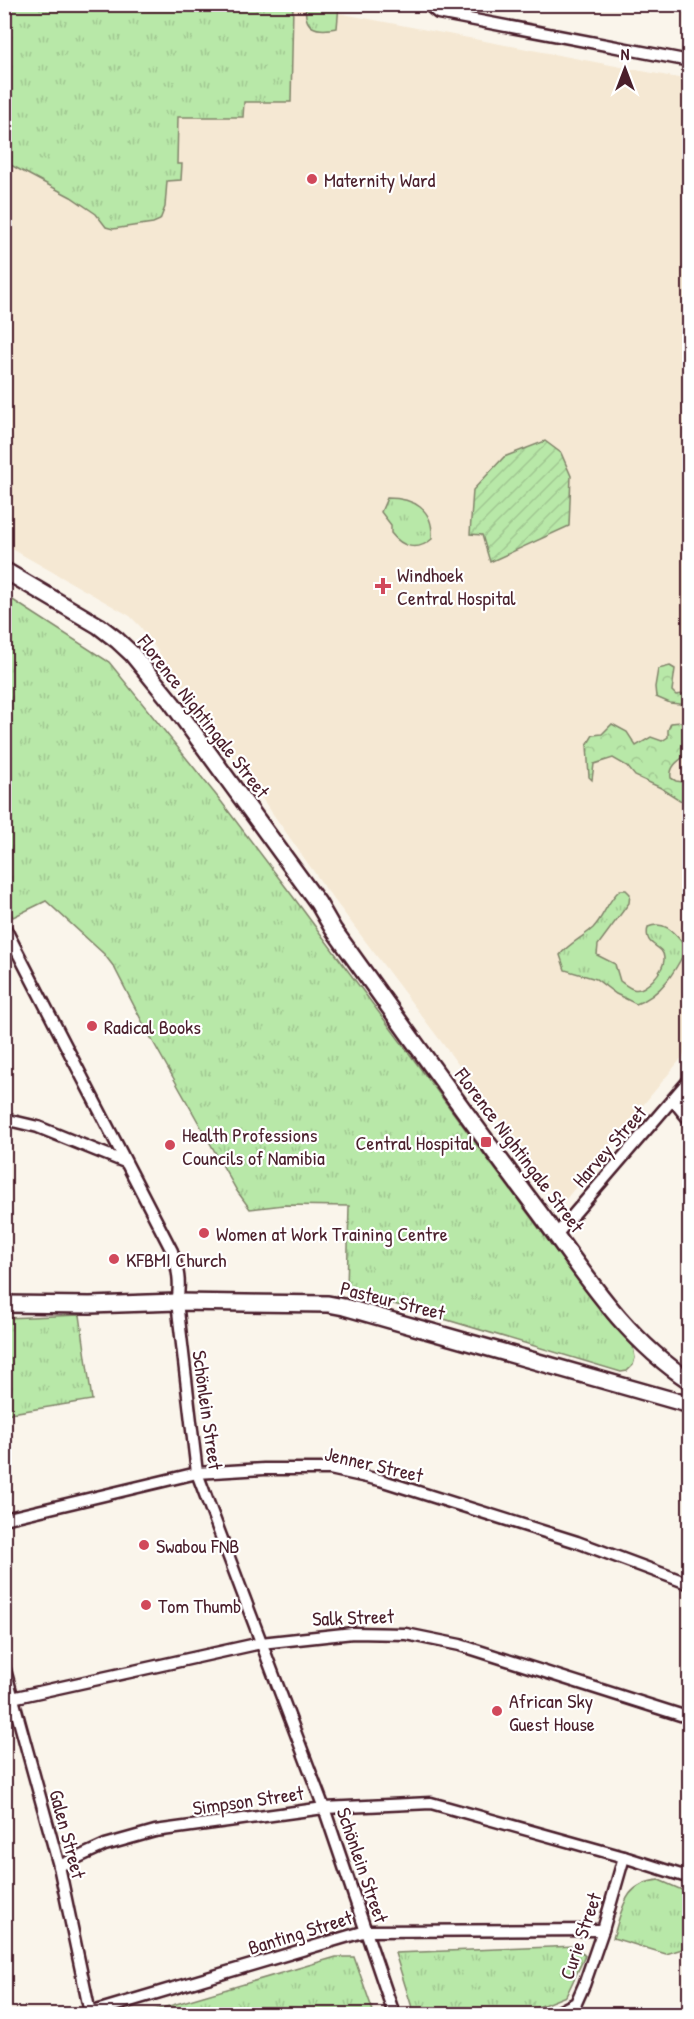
<svg xmlns="http://www.w3.org/2000/svg" width="694" height="2019" font-family="'Patrick Hand',sans-serif">
  <defs>
    <pattern id="grass-tufts" width="24" height="20" patternUnits="userSpaceOnUse" patternTransform="scale(1.5)"><rect width="24" height="20" fill="#b8e8a8"/><path d="M3 7l-1-3M5 7V3M7 7l1-3M15 17l-1-3M17 17v-4M19 17l1-3" fill="none" stroke="#a0c791"/></pattern>
    <pattern id="forest-crowns" width="20" height="18" patternUnits="userSpaceOnUse" patternTransform="scale(1.5)"><rect width="20" height="18" fill="#b8e8a8"/><path d="M2 6a3 3 0 1 1 6 0M12 15a3 3 0 1 1 6 0" fill="none" stroke="#a0c791"/></pattern>
    <pattern id="garden-furrows" width="10" height="10" patternUnits="userSpaceOnUse" patternTransform="scale(1.5)"><rect width="10" height="10" fill="#b8e8a8"/><path d="M-1 1l2-2M0 10L10 0M9 11l2-2" fill="none" stroke="#a0c791"/></pattern>
  </defs>
  <rect width="100%" height="100%" fill="#faf5eb"/>
  <filter id="ink" filterUnits="userSpaceOnUse"><feTurbulence type="fractalNoise" baseFrequency=".0167" numOctaves="2"/><feDisplacementMap in="SourceGraphic" scale="12" xChannelSelector="R" yChannelSelector="G"/><feConvolveMatrix kernelMatrix="1 2 1 2 8 2 1 2 1" color-interpolation-filters="sRGB"/></filter>
  <g filter="url(#ink)">
    <!-- built -->
    <path fill="#f5e8d3" d="M5,5H339L338,13L689,80V1049L566,1199L556,1197L449,1052L326,889L140,626L130,616L5,545Z"/>
    <!-- grass -->
    <g fill="url(#grass-tufts)" stroke="#81846a" stroke-width="1.5">
      <path d="M4,5H293L291,102H244L243,117H178L177,164H182L181,180L167,181L165,207L160,220L153,223L113,229L106,227L96,214L71,197L5,162Z"/>
      <path d="M306,5H339L337,28C316,32 303,29 306,5Z"/>
      <path d="M387,498C414,498 434,509 432,539C417,552 402,547 391,533V525L381,512Z"/>
      <path d="M5,595L109,662L220,800L294,898L564,1262L611,1323L633,1346L635,1358L633,1365L627,1371L621,1372L347,1290L349,1206L284,1205L250,1209L237,1191L147,1031L114,967L104,954L46,901L13,917L4,900Z"/>
      <path d="M620,890H626L630,894L629,903L598,945L597,955L615,964L620,981C624,984 629,988 633,989C645,993 665,970 664,958C663,943 643,948 648,927C667,919 676,936 687,948C675,971 662,995 636,1004L616,994L596,979L565,970L560,955C568,944 582,938 593,928C604,917 607,901 620,890Z"/>
      <path d="M80,1315L92,1400L5,1414V1318Z"/>
      <path d="M659,1880L689,1893V1947L666,1954L613,1938C623,1909 623,1883 659,1880Z"/>
      <path d="M576,1946L585,1956L566,1996L521,2014H414L395,1953Z"/>
      <path d="M336,1957H354L374,2014H142Z"/>
    </g>
    <!-- forest -->
    <g fill="url(#forest-crowns)" stroke="#81846a" stroke-width="1.5">
      <path d="M670,666L675,669L672,691L676,695L689,693V705L670,703L656,697L655,687L658,669Z"/>
      <path d="M681,722L689,728V753C680,760 669,765 671,778L676,781L683,782L689,776V806L661,788L635,776L627,766L613,758L594,764L592,780L589,777L587,745L593,735L602,734L612,724L627,732L636,746L651,737L662,741L668,737V730L671,723Z"/>
    </g>
    <!-- garden -->
    <path fill="url(#garden-furrows)" stroke="#81846a" stroke-width="1.5" d="M545,441L561,453L571,476L569,526L490,562L482,535L470,534L473,490L504,457Z"/>
    <g fill="none" stroke-linecap="round" stroke-linejoin="round">
      <defs>
        <g id="minor">
          <path d="M427,4L438,13L690,61"/>
          <path d="M4,926L172,1251C178,1269 181,1283 177,1302L197,1473L324,1808L394,2014"/>
          <path d="M673,1100L690,1121"/>
          <path d="M4,1119L38,1127L125,1162"/>
          <path d="M556,1235L690,1079"/>
          <path d="M4,1519L197,1473L264,1469H330L380,1480L577,1542L690,1584"/>
          <path d="M4,1666L59,1866L90,2013"/>
          <path d="M12,1698L261,1643L353,1633L406,1634L460,1645L690,1718"/>
          <path d="M59,1866L105,1845L155,1831L324,1808L431,1803L624,1857L690,1878"/>
          <path d="M86,2014L366,1931L603,1930"/>
          <path d="M555,2014L576,2003L584,1985L603,1930L624,1857"/>
        </g>
        <g id="secondary">
          <path d="M4,570L99,626L117,640L132,654L172,703L318,903L333,929C401,1024 469,1119 539,1212C585,1274 624,1338 690,1381"/>
          <path d="M4,1304L90,1305L177,1302L328,1304L344,1307L690,1405"/>
        </g>
      </defs>
      <!-- minor casing -->
      <use href="#minor" stroke="#4a1f2b" stroke-width="15"/>
      <!-- secondary casing -->
      <use href="#secondary" stroke="#4a1f2b" stroke-width="20"/>
      <!-- minor -->
      <use href="#minor" stroke="#fff" stroke-width="10"/>
      <!-- secondary -->
      <use href="#secondary" stroke="#fff" stroke-width="15"/>
    </g>
  </g>
  <!-- markers -->
  <g fill="#d1495b" stroke="#fff" stroke-width="2">
    <circle cx="312" cy="179" r="6"/>
    <path d="M380 577h6v6h6v6h-6v6h-6v-6h-6v-6h6z"/>
    <circle cx="92" cy="1026" r="6"/>
    <rect x="480" y="1136" width="12" height="12" rx="3"/>
    <circle cx="170" cy="1145" r="6"/>
    <circle cx="204" cy="1233" r="6"/>
    <circle cx="114" cy="1259" r="6"/>
    <circle cx="144" cy="1545" r="6"/>
    <circle cx="146" cy="1605" r="6"/>
    <circle cx="497" cy="1711" r="6"/>
  </g>
  <g text-anchor="middle" dominant-baseline="central" stroke-width="4.5" stroke-linejoin="round" paint-order="stroke">
    <!-- poi labels -->
    <g font-size="20" fill="#4a1f2b" stroke="#fff" text-anchor="start">
      <text x="324" y="179">Maternity Ward</text>
      <text x="397" y="574">Windhoek<tspan x="397" dy="23">Central Hospital</tspan></text>
      <text x="104" y="1026">Radical Books</text>
      <text x="182" y="1134">Health Professions<tspan x="182" dy="23">Councils of Namibia</tspan></text>
      <text x="474" y="1142" text-anchor="end">Central Hospital</text>
      <text x="216" y="1233">Women at Work Training Centre</text>
      <text x="126" y="1259">KFBMI Church</text>
      <text x="156" y="1545">Swabou FNB</text>
      <text x="158" y="1605">Tom Thumb</text>
      <text x="509" y="1700">African Sky<tspan x="509" dy="23">Guest House</tspan></text>
    </g>
    <!-- street labels -->
    <g font-size="20" fill="#4a1f2b" stroke="#fff">
      <text transform="translate(204 716) rotate(52)">Florence Nightingale Street</text>
      <text transform="translate(609 1146) rotate(-49)">Harvey Street</text>
      <text transform="translate(520 1150) rotate(53)">Florence Nightingale Street</text>
      <text transform="translate(393 1300) rotate(14)">Pasteur Street</text>
      <text transform="translate(208 1410) rotate(82)">Schönlein Street</text>
      <text transform="translate(374 1464) rotate(13)">Jenner Street</text>
      <text transform="translate(353 1617) rotate(-2)">Salk Street</text>
      <text transform="translate(248 1800) rotate(-8)">Simpson Street</text>
      <text transform="translate(68 1834) rotate(75)">Galen Street</text>
      <text transform="translate(363 1865) rotate(71)">Schönlein Street</text>
      <text transform="translate(300 1932) rotate(-17)">Banting Street</text>
      <text transform="translate(580 1936) rotate(-71)">Curie Street</text>
    </g>
  </g>
  <!-- margin -->
  <rect width="694" height="2019" fill="none" stroke="#fff" stroke-width="24"/>
  <rect x="12" y="12" width="670" height="1995" fill="none" stroke="#4a1f2b" stroke-width="2" filter="url(#ink)"/>
  <!-- north arrow -->
  <g transform="translate(625 69)" stroke="#ffffff" stroke-width="4.5" paint-order="stroke">
  <path d="M0-4.5L10 22L0 15L-10 22Z" fill="#4a1f2b"/>
  <text y="-9" font-size="16" font-weight="bold" text-anchor="middle" fill="#4a1f2b">N</text>
  </g>
</svg>
